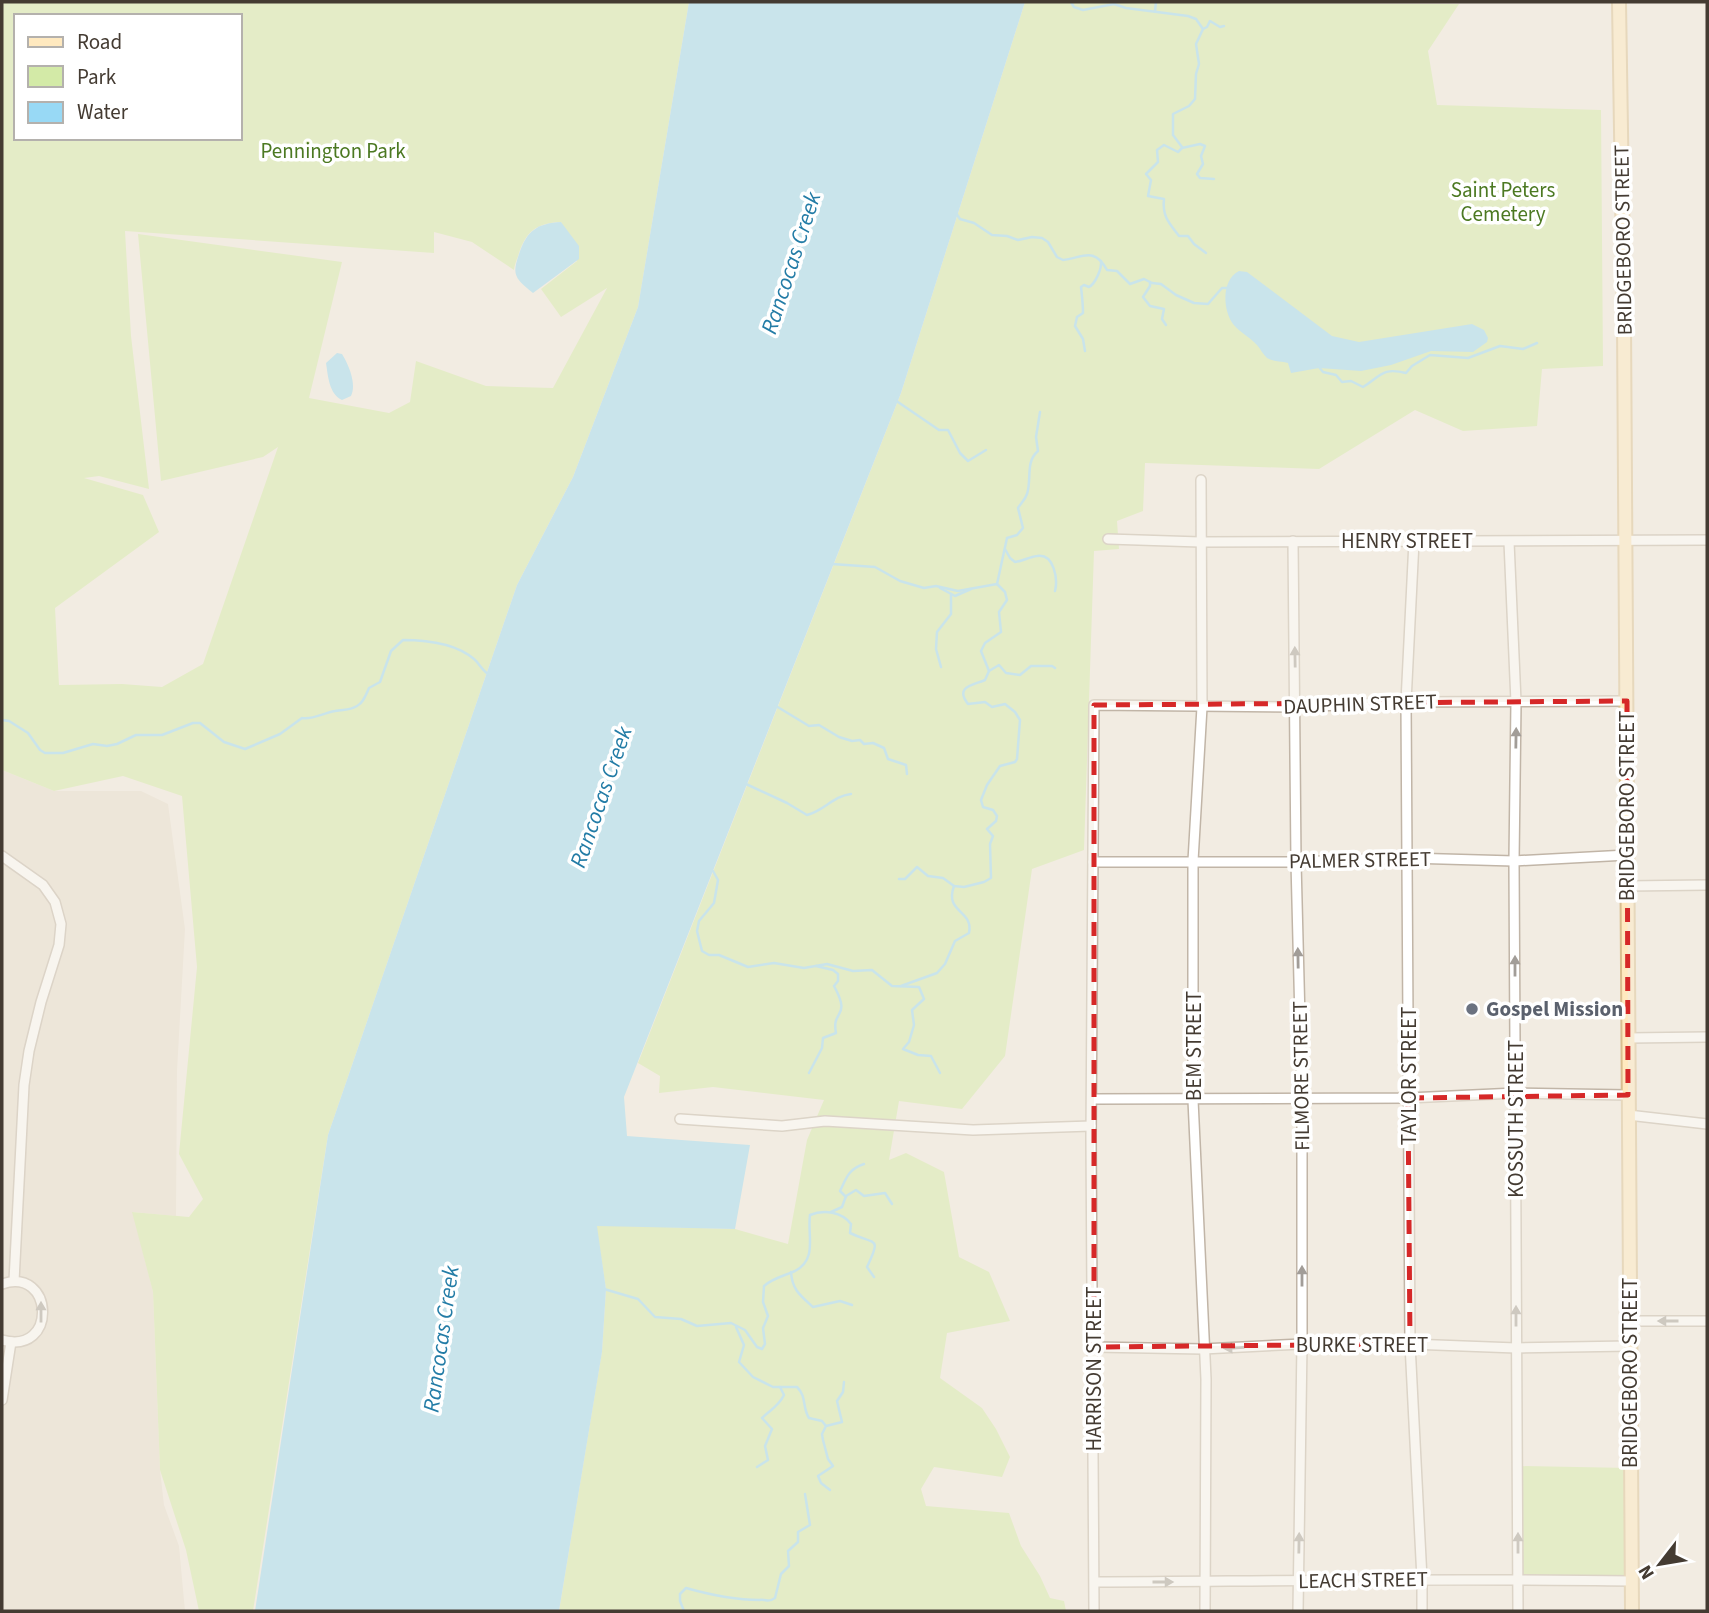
<svg xmlns="http://www.w3.org/2000/svg" width="1709" height="1613" font-family="'Source Sans 3',sans-serif">
  <rect width="100%" height="100%" fill="#f2ece2"/>
  <!-- residential -->
  <path fill="#e7ddcf" d="M2,770L54,791H141L168,804L185,929L177,1071L176,1216L133,1212L153,1292L160,1470L164,1505L179,1546L185,1611H2Z"/>
  <!-- green -->
  <g fill="#d3eaa7" fill-rule="evenodd">
    <path d="M2,2H689L638,307L573,477L517,585L328,1135L253,1611H199L186,1550L160,1470L153,1292L132,1212L189,1217L203,1199L179,1154L197,967L182,796L123,776L54,791L2,770ZM16,16H240V138H16ZM561,222L577,261L541,289L561,317L607,288L553,388L486,386L416,361L410,402L389,413L309,398L342,262L138,234L161,481L263,457L278,447L203,664L162,687L122,684L59,685L55,608L159,532L143,495L84,478L99,476L149,489L131,336L125,231L434,253V232L472,242L514,270C515,263 517,260 519,253C526,232 536,223 561,222Z"/>
    <path d="M1025,2L1459,4L1428,51L1437,105L1601,110L1603,366L1542,369L1537,426L1463,431L1415,410L1319,469L1145,463L1143,511L1117,521L1119,549L1094,551L1084,850L1032,869L1005,1056L962,1109L899,1101L889,1160L906,1153L944,1172L959,1257L989,1272L1010,1321L947,1333L940,1378L982,1408L996,1429L1010,1457L1002,1477L934,1467L921,1489L926,1506L1009,1513L1021,1546L1040,1576L1050,1598L1064,1601L1066,1611H559L602,1351L606,1289L596,1225L735,1229L788,1244L807,1140L824,1100L713,1087L659,1093L660,1076L638,1063L901,393Z"/>
    <path d="M1517,1466L1630,1468L1632,1581L1518,1579Z"/>
  </g>
  <!-- water -->
  <g fill="#98d9f5">
    <path d="M689,2H1025L901,393L624,1097L627,1136L750,1145L735,1229L597,1226L606,1289L602,1352L559,1611H255L328,1135L517,585L573,477L638,307Z"/>
    <path d="M561,222L579,246V259L533,293C513,277 512,274 520,251C527,231 538,223 561,222Z"/>
    <path d="M1239,271L1247,272L1332,336L1359,342L1472,324L1484,330L1488,338L1487,342L1473,352L1431,351L1391,365L1361,371L1319,368L1291,373L1288,363C1281,361 1274,362 1267,358C1263,354 1261,350 1257,345C1250,337 1239,332 1233,324C1222,309 1222,279 1239,271Z"/>
    <path d="M337,353L342,354C349,365 357,385 351,396L342,400C329,394 328,376 326,363Z"/>
  </g>
  <g fill="none" stroke-linecap="round" stroke-linejoin="round">
    <!-- stream -->
    <g stroke="#98d9f5" stroke-width="2.5">
      <path d="M1071,2L1074,7L1083,10L1114,4L1126,8L1188,16L1196,19L1203,29"/>
      <path d="M1155,11L1156,2"/>
      <path d="M1182,147L1173,135V114L1189,106L1195,99L1196,74L1199,64L1196,44L1203,29L1207,27L1210,21L1220,27L1224,26"/>
      <path d="M956,213L960,219L974,223L992,235L1007,236L1018,240L1032,237L1042,238L1048,242L1057,257L1063,260C1082,258 1094,246 1107,270L1117,271L1130,284L1144,279L1152,283L1161,284L1176,295L1194,303L1208,304L1222,288H1227"/>
      <path d="M1206,253L1194,244L1188,236H1179C1169,223 1162,216 1164,199L1148,196L1151,180L1146,174L1158,162L1157,150L1164,145L1178,152L1182,148L1200,144L1205,146L1201,156L1203,164L1197,174L1200,178L1214,179"/>
      <path d="M1150,282V286L1143,297L1150,306L1164,309L1162,319L1166,325"/>
      <path d="M1085,351L1083,339L1075,326L1077,317L1083,313C1083,304 1082,296 1081,287L1084,285L1089,287C1095,284 1102,269 1101,261"/>
      <path d="M1319,367L1323,372L1336,375L1342,382L1351,381L1363,387C1381,376 1382,367 1406,373L1412,366L1430,355L1468,358L1500,346L1523,349L1537,343"/>
      <path d="M895,400L939,430H948L960,453L968,461L986,450"/>
      <path d="M1005,549L1010,558L1015,562C1023,561 1029,557 1037,556C1054,553 1058,579 1055,591"/>
      <path d="M832,564L875,567L900,581L924,588L936,586L958,591L997,584"/>
      <path d="M997,584L1007,538L1017,535L1023,528L1018,508C1021,503 1025,500 1027,494C1032,479 1025,462 1038,451L1036,437L1040,412"/>
      <path d="M940,588L955,596L971,589"/>
      <path d="M941,667L936,649L937,632L951,614V594"/>
      <path d="M989,671L981,651L985,643L1001,632L999,612L1007,600L1005,592L997,584"/>
      <path d="M776,706L809,726L819,725L839,737L852,741L860,740L864,744L873,743L884,748L888,759L906,765L907,774"/>
      <path d="M2,720L9,721L28,733L40,750L45,753H63L93,744L107,746L117,744L136,735H162L193,723H200L224,742L245,749L280,734L302,718C313,720 323,713 335,711C343,709 349,711 357,706C363,703 366,695 369,688L380,682L391,651L403,640C426,640 455,643 474,659C480,664 482,671 490,675"/>
      <path d="M746,784L787,803L807,815C824,811 833,796 851,794"/>
      <path d="M713,871L718,880L714,903L699,921L697,931L702,951L709,955H719L748,967L774,963L804,968L827,964L853,971L872,970L892,986L919,987L924,999L912,1010L914,1025L909,1042L903,1049L918,1055L931,1056L940,1073"/>
      <path d="M899,879H905L917,867L928,876L943,878L954,886L964,887L984,882L991,878L990,844L993,836L987,829L996,821L997,816L993,810L983,807L981,800L987,785L1000,766L1015,762L1017,759L1020,720L1015,712L1005,704L992,707L985,702L968,704C954,686 974,685 985,680L989,671L999,665L1006,673L1020,675L1031,666H1052L1055,668"/>
      <path d="M901,986L937,973L945,964L955,941L969,933C974,910 944,913 954,886"/>
      <path d="M809,1073L822,1048L823,1038L836,1033C831,1009 852,1019 834,986L838,981V974L833,970L816,966"/>
      <path d="M846,1197L840,1191C846,1179 848,1169 864,1164"/>
      <path d="M831,1212L842,1207L846,1196L856,1190L864,1196L885,1193L892,1204"/>
      <path d="M791,1272C792,1290 801,1296 813,1307L840,1301L852,1305"/>
      <path d="M604,1289L638,1299L655,1317L681,1319L697,1326L731,1323L745,1330L757,1347L762,1349L765,1344L763,1328L768,1316L763,1302L764,1286C773,1278 784,1276 795,1271C818,1259 807,1235 810,1215C824,1209 842,1212 851,1224L850,1233C875,1245 882,1236 867,1267L874,1277"/>
      <path d="M736,1327L744,1345L739,1362L753,1377L773,1387H797C807,1397 802,1407 809,1418L822,1421L826,1426"/>
      <path d="M757,1467L768,1460L765,1446L772,1429L762,1418C771,1409 778,1407 784,1395L780,1387"/>
      <path d="M830,1490L821,1483L818,1476L833,1466L828,1459L823,1440L822,1434L826,1426L842,1422L837,1401L843,1392L844,1382"/>
      <path d="M684,1611L680,1601V1594L686,1588C711,1595 734,1600 759,1600C767,1599 768,1603 775,1598L781,1574L789,1566L788,1551L798,1542V1532L810,1525L805,1494"/>
    </g>
    <defs>
      <g id="street">
        <path d="M1201,480L1202,707L1193,861V1100L1206,1379L1205,1611"/>
        <path d="M1108,539L1200,542L1707,540"/>
        <path d="M1293,541L1296,862L1302,1099V1344L1298,1611"/>
        <path d="M1414,541L1406,702L1410,1344L1422,1579V1611"/>
        <path d="M1509,542L1516,702L1514,861L1518,1611"/>
        <path d="M2,856L43,885L55,902L61,924L59,945L41,1002L29,1051L24,1085L14,1281"/>
        <path d="M1093,862H1296L1408,858L1514,861L1627,855"/>
        <path d="M1627,886L1707,885"/>
        <path d="M1629,1038L1707,1037"/>
        <path d="M1092,1099L1408,1098L1516,1093L1628,1095"/>
        <path d="M1628,1115L1707,1124"/>
        <path d="M680,1119L782,1126L825,1121L973,1130L1091,1126"/>
        <path d="M2,1284C54,1266 58,1356 2,1340"/>
        <path d="M1629,1321H1707"/>
        <path d="M1094,1347L1203,1349L1302,1344H1410L1516,1348L1629,1346"/>
        <path d="M2,1400L11,1342"/>
        <path d="M1095,1582C1274,1581 1453,1578 1632,1581"/>
        <path d="M1094,1611L1091,1137L1094,705L1296,707L1406,702L1627,701"/>
      </g>
      <path id="secondary" d="M1619,2L1624,322L1632,1611"/>
    </defs>
    <!-- street casing -->
    <use href="#street" stroke="#c1b5a7" stroke-width="12"/>
    <!-- secondary casing -->
    <use href="#secondary" stroke="#d9be8f" stroke-width="16"/>
    <!-- street -->
    <use href="#street" stroke="#fff" stroke-width="9"/>
    <!-- secondary -->
    <use href="#secondary" stroke="#ffe9bf" stroke-width="12"/>
  </g>
  <!-- one-way arrows -->
  <defs><path id="oneway-solid" d="M-6-.8H1V-3.2L6.5 0L1 3.2V.8H-6Z" transform="scale(1.75)"/></defs>
  <g fill="#a29d98">
    <use href="#oneway-solid" transform="translate(1295 657) rotate(-91)"/>
    <use href="#oneway-solid" transform="translate(1516 738) rotate(-89)"/>
    <use href="#oneway-solid" transform="translate(1298 958) rotate(-91)"/>
    <use href="#oneway-solid" transform="translate(1515 966) rotate(-90)"/>
    <use href="#oneway-solid" transform="translate(1302 1276) rotate(-90)"/>
    <use href="#oneway-solid" transform="translate(41 1312) rotate(-90)"/>
    <use href="#oneway-solid" transform="translate(1516 1316) rotate(-90)"/>
    <use href="#oneway-solid" transform="translate(1668 1321) rotate(-180)"/>
    <use href="#oneway-solid" transform="translate(1234 1348) rotate(177)"/>
    <use href="#oneway-solid" transform="translate(1299 1543) rotate(-89)"/>
    <use href="#oneway-solid" transform="translate(1518 1543) rotate(-90)"/>
    <use href="#oneway-solid" transform="translate(1163 1582)"/>
  </g>
  <!-- marked area -->
  <path d="M0 0H1709V1613H0ZM1627,701L1628,1095L1408,1098L1410,1344L1094,1347V705Z" fill="#f2ece2" fill-opacity=".55" fill-rule="evenodd"/>
  <path fill="none" stroke="#d62828" stroke-width="5" stroke-dasharray="14 9" stroke-linejoin="round" d="M1627,701L1628,1095L1408,1098L1410,1344L1094,1347V705Z"/>
  <!-- markers -->
  <circle fill="#6b7280" stroke="#fff" stroke-width="2.5" cx="1472" cy="1009" r="7"/>
  <g text-anchor="middle" dominant-baseline="central" stroke-width="7" stroke-linejoin="round" paint-order="stroke">
    <!-- park labels -->
    <g font-size="21" fill="#4c7922" stroke="#fff">
      <text x="333" y="151">Pennington Park</text>
      <text x="1503" y="190">Saint Peters<tspan x="1503" dy="24">Cemetery</tspan></text>
    </g>
    <!-- street labels -->
    <g font-size="21" fill="#443b32" stroke="#fff">
      <text transform="translate(1623 240) rotate(-91)">BRIDGEBORO STREET</text>
      <text x="1407" y="541">HENRY STREET</text>
      <text transform="translate(1360 704) rotate(-2)">DAUPHIN STREET</text>
      <text transform="translate(1627 806) rotate(-90)">BRIDGEBORO STREET</text>
      <text transform="translate(1360 860) rotate(-1)">PALMER STREET</text>
      <text transform="translate(1194 1046) rotate(-90)">BEM STREET</text>
      <text transform="translate(1301 1076) rotate(-91)">FILMORE STREET</text>
      <text transform="translate(1409 1076) rotate(-90)">TAYLOR STREET</text>
      <text transform="translate(1516 1119) rotate(-90)">KOSSUTH STREET</text>
      <text x="1362" y="1345">BURKE STREET</text>
      <text transform="translate(1094 1369) rotate(-90)">HARRISON STREET</text>
      <text transform="translate(1630 1373) rotate(-90)">BRIDGEBORO STREET</text>
      <text transform="translate(1363 1580) rotate(-1)">LEACH STREET</text>
    </g>
    <!-- worship labels -->
    <g font-size="21" font-weight="bold" fill="#5b616d" stroke="#fff" text-anchor="start">
      <text x="1486" y="1009">Gospel Mission</text>
    </g>
    <!-- water labels -->
    <g font-size="23" font-style="italic" fill="#237ca6" stroke="#fff">
      <text transform="translate(791 263) rotate(-72)">Rancocas Creek</text>
      <text transform="translate(601 797) rotate(-71)">Rancocas Creek</text>
      <text transform="translate(441 1339) rotate(-82)">Rancocas Creek</text>
    </g>
  </g>
  <!-- border -->
  <rect width="1709" height="1613" fill="none" stroke="#443b32" stroke-width="7"/>
  <!-- legend -->
  <rect x="14" y="14" width="228" height="126" fill="#ffffff" stroke="#b4b1ad" stroke-width="2"/>
  <rect x="28" y="37" width="35" height="10" fill="#ffe9bf" stroke="#b4b1ad" stroke-width="2"/>
  <text x="77" y="49" font-size="21" fill="#443b32">Road</text>
  <rect x="28" y="66" width="35" height="21" fill="#d3eaa7" stroke="#b4b1ad" stroke-width="2"/>
  <text x="77" y="84" font-size="21" fill="#443b32">Park</text>
  <rect x="28" y="102" width="35" height="21" fill="#98d9f5" stroke="#b4b1ad" stroke-width="2"/>
  <text x="77" y="119" font-size="21" fill="#443b32">Water</text>
  <!-- north arrow -->
  <g transform="translate(1660 1564) rotate(239)" stroke="#ffffff" stroke-width="5" paint-order="stroke">
  <path d="M0-5L12 26L0 18L-12 26Z" fill="#443b32"/>
  <text y="-10" font-size="19" font-weight="bold" text-anchor="middle" fill="#443b32">N</text>
  </g>
</svg>
